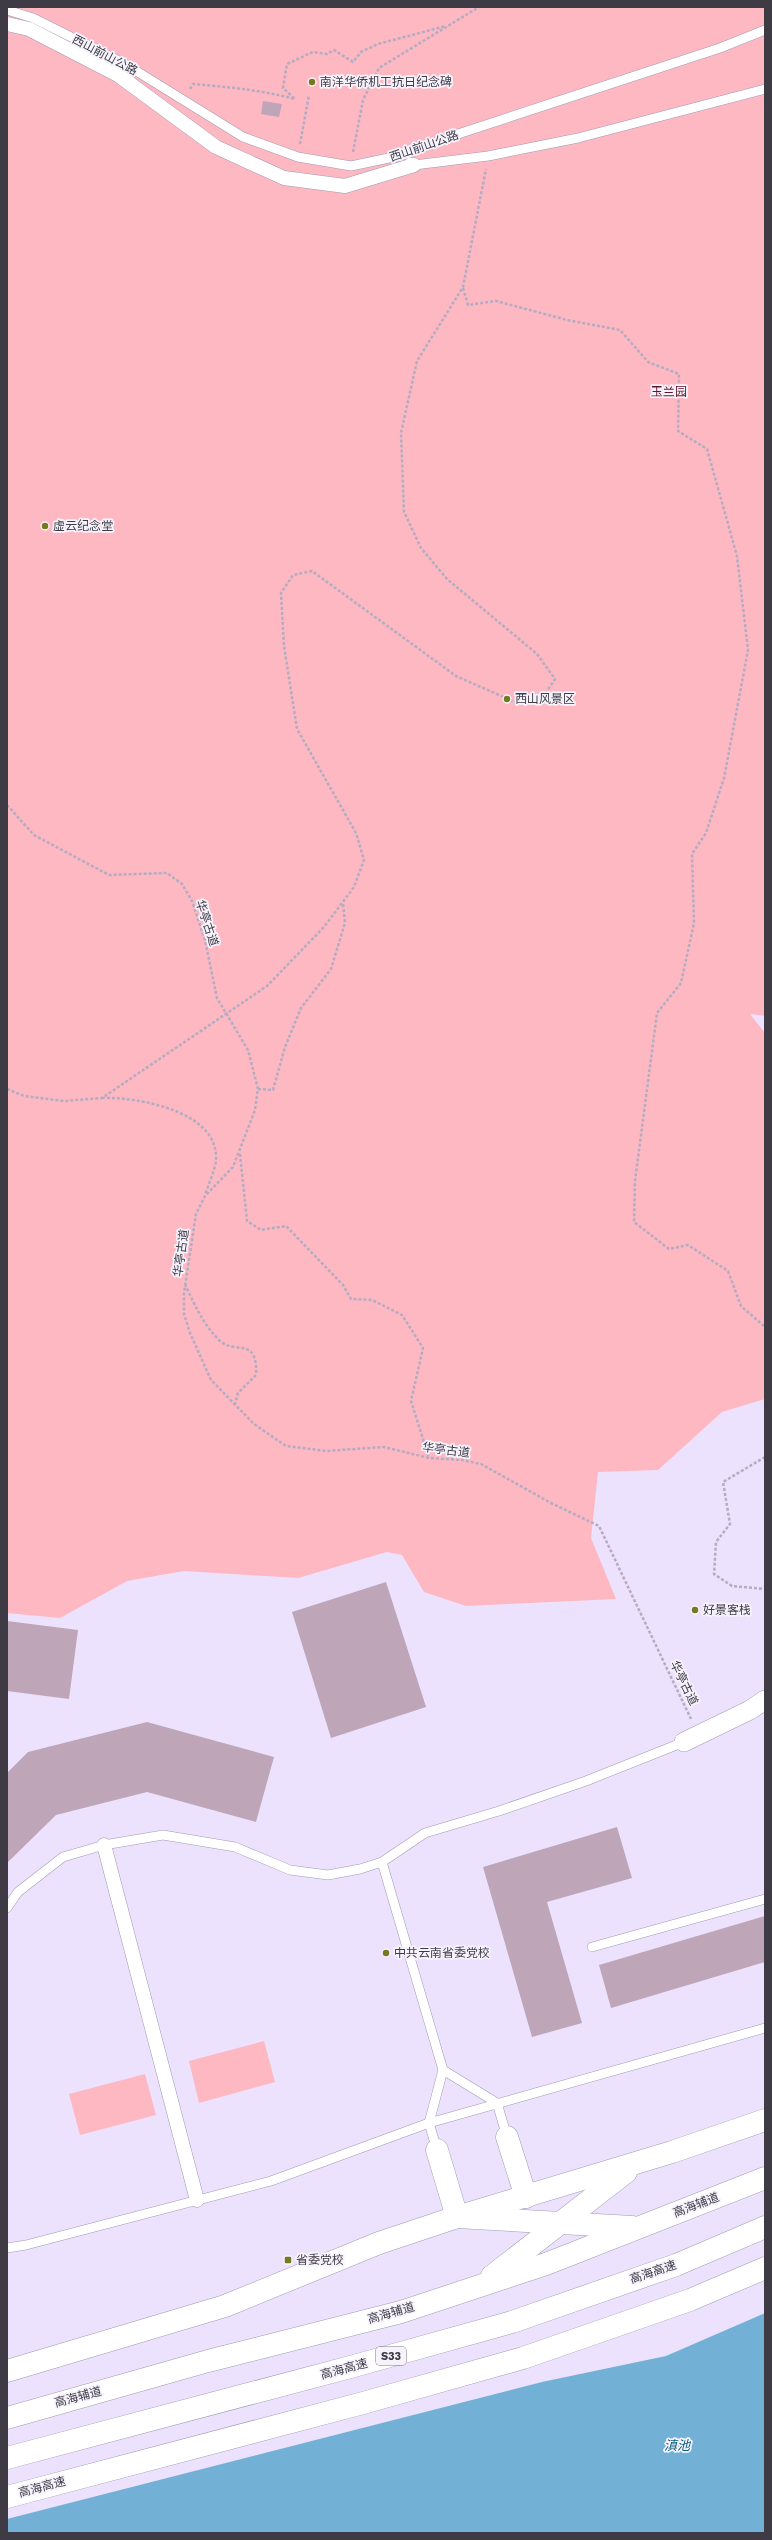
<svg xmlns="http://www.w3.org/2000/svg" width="772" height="2540" font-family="'Work Sans','Noto Sans SC',sans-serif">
  <rect width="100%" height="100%" fill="#ece2fd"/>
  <!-- green -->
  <g fill="#fdb8c2">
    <path d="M7,7H765V1016L750,1014L765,1033V1399L722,1412L658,1470L598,1472L591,1538L616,1599L466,1606L424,1592L402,1555L387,1552L298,1578L184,1571L127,1581L60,1618L7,1613Z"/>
    <path d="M264,2041L275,2082L199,2103L189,2061Z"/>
    <path d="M145,2074L156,2115L80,2135L69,2094Z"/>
  </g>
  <!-- water -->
  <path fill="#72b1d5" d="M765,2313V2533H7V2519L542,2382L666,2356Z"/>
  <!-- building -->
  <g fill="#bea6b8">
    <path d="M263,101L282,104L279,117L261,114Z"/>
    <path d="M386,1582L426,1707L331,1738L292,1612Z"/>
    <path d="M7,1621L78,1630L69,1699L7,1691Z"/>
    <path d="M147,1722L274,1757L256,1822L147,1792L56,1815L7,1863V1773L28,1752Z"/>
    <path d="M617,1827L632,1878L547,1902L582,2023L532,2037L483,1867Z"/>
    <path d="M765,1916V1962L611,2008L599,1965Z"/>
  </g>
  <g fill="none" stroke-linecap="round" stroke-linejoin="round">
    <defs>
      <g id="service">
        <path d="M7,10L33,18L125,64L243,137L298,157L351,166L403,155L461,133L720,48L765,30"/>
        <path d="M410,162L414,165L488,156L578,138L765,89"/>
        <path d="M382,1862L443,2070L429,2123L437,2150"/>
        <path d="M7,1908L18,1892L63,1857L104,1845L163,1835L235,1847L290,1870L328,1875L360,1869L382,1862L425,1833L499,1811L586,1781L684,1742"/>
        <path d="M592,1947L765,1899"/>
        <path d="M443,2070L497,2103L507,2137"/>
        <path d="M7,2248L26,2245L271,2181L429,2123L765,2028"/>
      </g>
      <g id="pedestrian">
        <path d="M7,24L29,29L118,75L216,147L284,178L345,186L414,165"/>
        <path d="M104,1845L197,2200"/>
      </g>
      <path id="minor" d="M684,1742L750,1710L765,1700"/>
      <g id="secondary">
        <path d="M507,2137L526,2197"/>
        <path d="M437,2150L457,2217L632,2227"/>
        <path d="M492,2276L626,2172"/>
        <path d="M7,2371L225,2306L379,2243L457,2217L672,2152L765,2120"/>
        <path d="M7,2418L208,2361L401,2312L546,2264L765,2178"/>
      </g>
      <g id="motorway">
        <path d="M7,2458L354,2366L512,2322L676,2265L765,2227"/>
        <path d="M7,2497L363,2403L523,2358L690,2300L765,2268"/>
      </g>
    </defs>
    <!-- service casing -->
    <use href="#service" stroke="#a29ab2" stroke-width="10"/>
    <!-- pedestrian casing -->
    <use href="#pedestrian" stroke="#a29ab2" stroke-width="15"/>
    <!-- minor casing -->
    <use href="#minor" stroke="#a29ab2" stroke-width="20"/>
    <!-- secondary casing -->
    <use href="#secondary" stroke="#a29ab2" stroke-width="23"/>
    <!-- motorway casing -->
    <use href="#motorway" stroke="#a29ab2" stroke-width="23"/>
    <!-- path -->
    <g stroke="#b4acc2" stroke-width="2.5" stroke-dasharray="3 2" stroke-linecap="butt">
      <path d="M190,89L193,84C228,87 261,90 295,99L283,88L287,64L313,52L327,54L334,50L353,62L361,52L378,44L446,26"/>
      <path d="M300,144L309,95"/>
      <path d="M353,152L363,100L379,68L479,7"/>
      <path d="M463,288L468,305L496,301L567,320L620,330L648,362L679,374L678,431L707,449L737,556L748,650L724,778L706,833L692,854L694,923L681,983L657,1013L635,1181L634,1222L669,1249L688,1245L728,1271L741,1306L765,1327"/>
      <path d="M7,805L34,835L109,875L167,873L182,884L192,901L205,940L217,998L248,1050L258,1089L255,1110L233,1167L205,1196L196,1214L184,1293V1314L190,1333L211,1380L254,1424L286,1446L326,1451L384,1447L429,1458L462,1460L481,1464L551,1503L599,1526L691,1719"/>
      <path d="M7,1089L24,1096L64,1101L102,1098L267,986L324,927L354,887L364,860L356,833L297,729L284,646L281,593L293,575L312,571L456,676L517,703L541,700L555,679L537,654L447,579L421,548L404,512L401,433L417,361L463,287L486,169"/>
      <path d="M258,1089L273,1090L285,1047L301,1008L331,969L345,923L343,903"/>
      <path d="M102,1098C138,1097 219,1111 216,1160C215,1171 208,1185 205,1195"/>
      <path d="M240,1154L247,1221L261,1230L286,1226L343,1285L351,1299L372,1300L402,1315L423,1348L411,1401L429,1458"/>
      <path d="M185,1284C194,1304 203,1324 219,1340C235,1356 258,1335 256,1375L238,1393L235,1404"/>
      <path d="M765,1457L723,1482L730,1524L716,1542L714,1574L732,1586L765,1589"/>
    </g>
    <!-- service -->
    <use href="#service" stroke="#fff" stroke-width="9"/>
    <!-- pedestrian -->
    <use href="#pedestrian" stroke="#fff" stroke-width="14"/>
    <!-- minor -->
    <use href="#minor" stroke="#fff" stroke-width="19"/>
    <!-- secondary -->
    <use href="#secondary" stroke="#fff" stroke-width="22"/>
    <!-- motorway -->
    <use href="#motorway" stroke="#fff" stroke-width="22"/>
  </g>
  <!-- markers -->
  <g fill="#777921" stroke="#f6f3fd" stroke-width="1.5">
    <circle cx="312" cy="82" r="4"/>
    <circle cx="45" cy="526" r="4"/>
    <circle cx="507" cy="699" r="4"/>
    <circle cx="695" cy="1610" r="4"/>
    <circle cx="386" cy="1953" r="4"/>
    <rect x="284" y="2256" width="8" height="8" rx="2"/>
  </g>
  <g text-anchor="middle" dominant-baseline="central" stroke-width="3.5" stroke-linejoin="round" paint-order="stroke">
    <!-- shield labels -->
    <rect fill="#f6f3fd" stroke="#75727c" stroke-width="1" x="376" y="2347" width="30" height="18" rx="3"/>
    <g font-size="11" font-weight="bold" fill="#3e3b45">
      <text x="391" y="2356">S33</text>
    </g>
    <!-- street labels -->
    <g font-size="12" fill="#3e3b45" stroke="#f6f3fd">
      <text transform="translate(105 55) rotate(28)">西山前山公路</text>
      <text transform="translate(424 146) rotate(-19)">西山前山公路</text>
      <text transform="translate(207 923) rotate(72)">华亭古道</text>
      <text transform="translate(181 1253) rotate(-82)">华亭古道</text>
      <text transform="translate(446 1450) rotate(7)">华亭古道</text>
      <text transform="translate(684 1683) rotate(64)">华亭古道</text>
      <text transform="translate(696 2205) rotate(-21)">高海辅道</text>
      <text transform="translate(653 2272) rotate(-19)">高海高速</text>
      <text transform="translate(391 2313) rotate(-16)">高海辅道</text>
      <text transform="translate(344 2369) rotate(-15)">高海高速</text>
      <text transform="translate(78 2397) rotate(-15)">高海辅道</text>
      <text transform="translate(42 2487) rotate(-15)">高海高速</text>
    </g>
    <!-- poi labels -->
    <g font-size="12" fill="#3e3b45" stroke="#f6f3fd" text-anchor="start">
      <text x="320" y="82">南洋华侨机工抗日纪念碑</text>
      <text x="53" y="526">虚云纪念堂</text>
      <text x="515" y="699">西山风景区</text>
      <text x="703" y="1610">好景客栈</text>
      <text x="394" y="1953">中共云南省委党校</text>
      <text x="296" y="2260">省委党校</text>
    </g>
    <!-- park labels -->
    <g font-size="12" fill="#64142a" stroke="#f6f3fd">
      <text x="669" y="392">玉兰园</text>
    </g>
    <!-- water labels -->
    <g font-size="13" font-style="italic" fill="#055a7d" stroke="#f6f3fd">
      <text x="677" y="2445">滇池</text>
    </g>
  </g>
  <!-- border -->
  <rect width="772" height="2540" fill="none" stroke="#3e3b45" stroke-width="16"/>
</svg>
